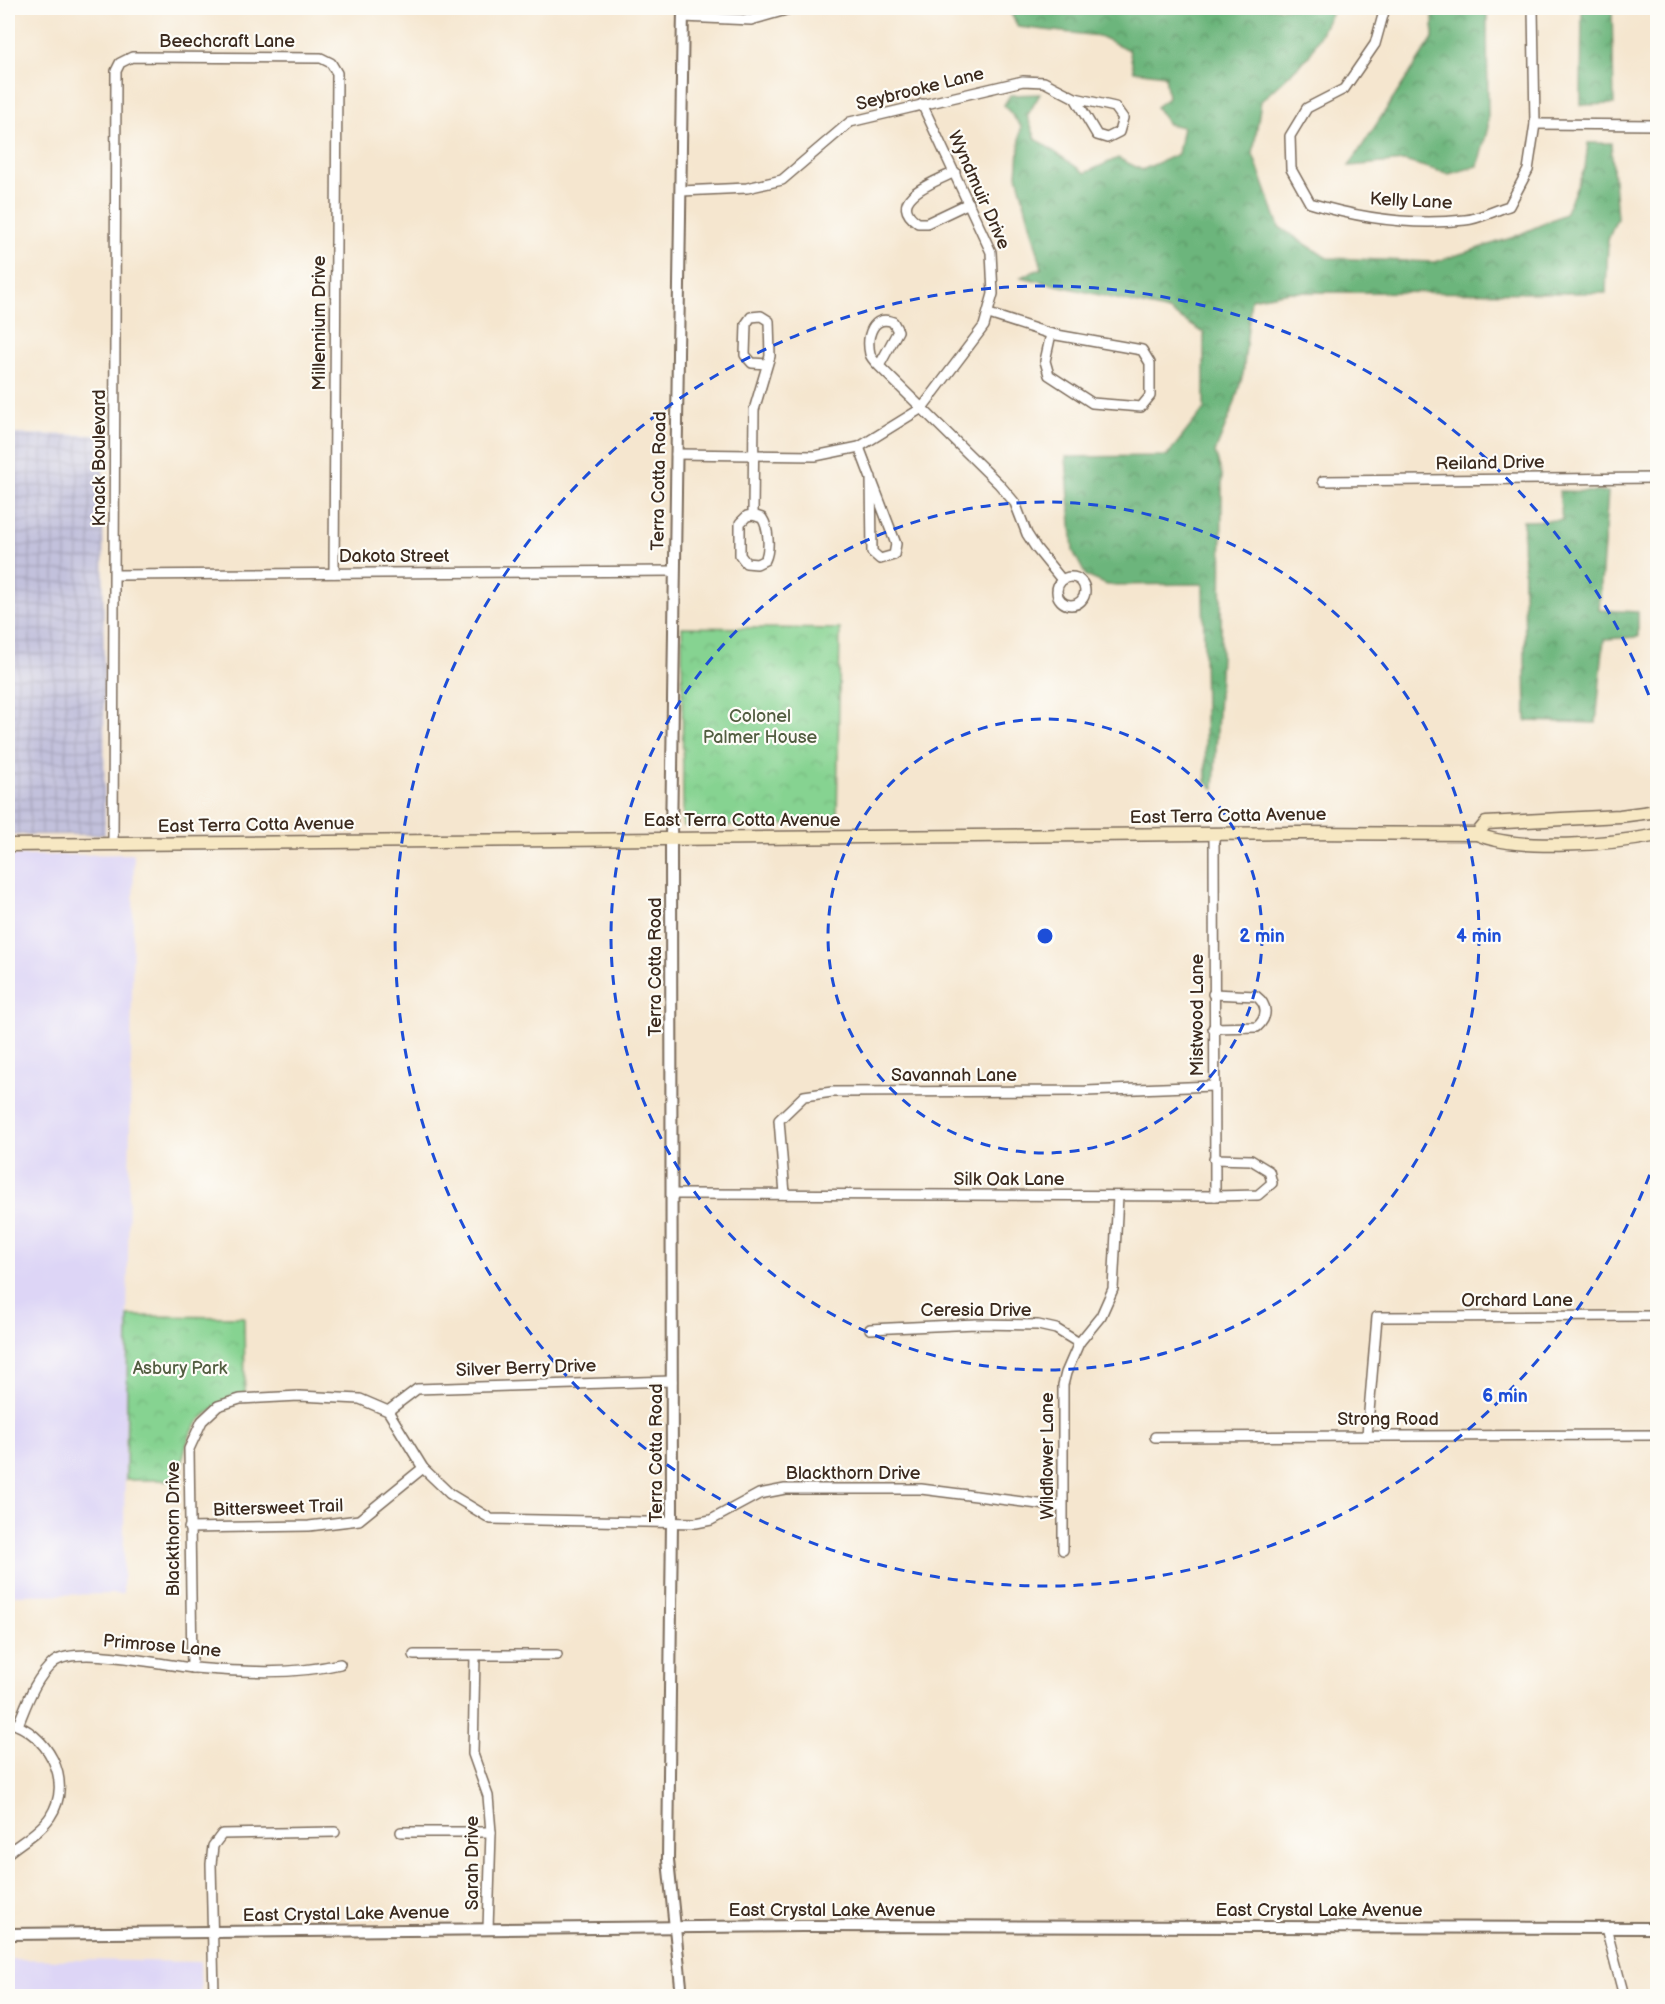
<svg xmlns="http://www.w3.org/2000/svg" width="1665" height="2004" font-family="'Balsamiq Sans',sans-serif">
  <defs>
    <pattern id="industrial-grid" width="8" height="8" patternUnits="userSpaceOnUse" patternTransform="scale(1.5)"><rect width="8" height="8" fill="#c2c1dc"/><path d="M0 4h8M4 0v8" fill="none" stroke="#a8a6bc"/></pattern>
    <pattern id="forest-crowns" width="20" height="18" patternUnits="userSpaceOnUse" patternTransform="scale(1.5)"><rect width="20" height="18" fill="#6cb57b"/><path d="M2 6a3 3 0 1 1 6 0M12 15a3 3 0 1 1 6 0" fill="none" stroke="#5a9364"/></pattern>
    <pattern id="park-crowns" width="20" height="18" patternUnits="userSpaceOnUse" patternTransform="scale(1.5)"><rect width="20" height="18" fill="#86d391"/><path d="M2 6a3 3 0 1 1 6 0M12 15a3 3 0 1 1 6 0" fill="none" stroke="#75b57d"/></pattern>
  </defs>
  <rect width="100%" height="100%" fill="#fdfcf7"/>
  <filter id="ink" filterUnits="userSpaceOnUse"><feTurbulence type="fractalNoise" baseFrequency=".0167" numOctaves="2"/><feDisplacementMap in="SourceGraphic" scale="12" xChannelSelector="R" yChannelSelector="G"/><feConvolveMatrix kernelMatrix="1 2 1 2 8 2 1 2 1" color-interpolation-filters="sRGB"/></filter>
  <filter id="wash" filterUnits="userSpaceOnUse"><feTurbulence type="fractalNoise" baseFrequency=".008" numOctaves="4" result="noise"/><feDisplacementMap in="SourceGraphic" scale="24" xChannelSelector="R" yChannelSelector="G"/><feGaussianBlur stdDeviation="1.35" result="paint"/><feColorMatrix in="noise" values="0 0 0 0 0 0 0 0 0 0 0 0 0 0 0 0 0 1.4 0 .05"/><feComposite in="paint" operator="in"/></filter>
  <g filter="url(#wash)">
    <rect width="100%" height="100%" fill="#f5e6cf"/>
    <!-- built -->
    <g fill="#ddd5f6">
      <path d="M134,854L123,1594L8,1595V856Z"/>
      <path d="M8,1959L200,1962L201,1996H8Z"/>
    </g>
    <!-- industrial -->
    <path fill="url(#industrial-grid)" d="M8,434L103,435L105,835H8Z"/>
    <!-- forest -->
    <g fill="url(#forest-crowns)" stroke="#54704c" stroke-width="1.5">
      <path d="M1008,8H1334L1309,56L1261,101L1253,154L1279,227L1327,258L1435,262L1514,237L1565,214L1585,168L1588,143H1611L1617,218L1608,240L1606,293L1289,292L1251,299L1243,374L1234,405L1215,452L1222,475L1221,655L1214,789L1206,782L1203,584L1107,585L1086,576L1073,551L1066,457L1167,456L1204,409V333L1169,311L1021,277L1042,268L1017,175L1021,126L1004,105L1010,95L1040,94L1027,116L1036,139L1085,173L1118,158L1142,170L1178,154L1183,127L1168,124L1156,107L1168,98L1165,75L1134,71L1129,50L1099,36L1018,27Z"/>
      <path d="M1433,8H1487L1488,127L1478,166L1449,174L1404,161L1349,166L1433,38Z"/>
      <path d="M1567,8H1612L1614,104L1581,105L1582,9Z"/>
      <path d="M1559,491L1608,492L1599,610L1638,612V637L1604,639L1596,723L1526,721L1523,521L1562,520Z"/>
    </g>
    <!-- park -->
    <g fill="url(#park-crowns)" stroke="#607e58" stroke-width="1.5">
      <path d="M682,627L840,629L837,824L683,826Z"/>
      <path d="M128,1316L244,1317L245,1394C199,1411 183,1429 181,1480H126Z"/>
    </g>
  </g>
  <g filter="url(#ink)">
    <g fill="none" stroke-linecap="round" stroke-linejoin="round">
      <defs>
        <g id="minor">
          <path d="M1385,8L1375,44L1344,89L1307,108L1290,136L1291,169L1310,203C1359,218 1413,226 1465,220C1479,219 1495,210 1509,206L1528,170L1535,124L1533,8"/>
          <path d="M683,17L751,20L793,8"/>
          <path d="M1535,124L1658,125"/>
          <path d="M955,172C937,181 883,199 918,223H927L969,203"/>
          <path d="M681,191L747,188L782,180L850,122L1023,81L1044,82L1075,98L1115,107L1123,118L1119,132L1107,138L1097,135L1075,98"/>
          <path d="M989,314L1051,334"/>
          <path d="M1051,334L1142,350L1150,363V396L1141,407L1092,403L1049,375L1045,361Z"/>
          <path d="M879,366L898,331L893,322C873,314 866,336 870,354C871,358 876,363 879,366L999,484L1015,503L1027,534L1036,548L1062,580"/>
          <path d="M859,447L896,544L894,555L880,559L872,552L871,477"/>
          <path d="M676,454L815,456L859,447L922,408L984,326L993,294L991,252L922,104"/>
          <path d="M1323,481L1658,478"/>
          <path d="M753,515L754,410L770,356L769,321L761,316L751,317L746,324L745,355L752,363L767,364"/>
          <path d="M753,515L762,518C769,528 770,550 765,560L757,564L746,563L740,555V523L747,516Z"/>
          <path d="M115,575L674,571"/>
          <circle cx="1071" cy="591" r="14"/>
          <path d="M1214,834L1215,1196"/>
          <path d="M113,844L116,71L120,63L132,57L321,58L331,63L337,73L334,573"/>
          <path d="M1213,994L1256,996C1268,1005 1268,1017 1257,1027L1213,1028"/>
          <path d="M672,1194L1215,1196L1258,1195L1272,1183L1269,1171L1251,1160L1214,1159"/>
          <path d="M785,1194L779,1120L804,1096L832,1092L1086,1091L1213,1086"/>
          <path d="M870,1329L976,1324L1038,1325L1056,1329L1079,1343"/>
          <path d="M388,1411L417,1389L672,1381"/>
          <path d="M1367,1435L1377,1317L1658,1316"/>
          <path d="M1155,1437L1658,1435"/>
          <path d="M189,1528L309,1526L359,1520L423,1468"/>
          <path d="M1063,1550V1385L1066,1373L1079,1343L1101,1316L1113,1289L1118,1196"/>
          <path d="M414,1655H557"/>
          <path d="M475,1656L473,1754L488,1796L491,1832L488,1929"/>
          <path d="M192,1668L189,1449L202,1421L218,1406L240,1399L299,1396L360,1399L388,1411L423,1468L450,1494L491,1519L696,1523L711,1520L759,1494L785,1489H921L1062,1507"/>
          <path d="M8,1722C46,1732 75,1780 50,1817C40,1832 21,1842 8,1853"/>
          <path d="M18,1725C27,1703 35,1678 54,1662C78,1644 165,1666 194,1668C242,1672 294,1675 340,1664"/>
          <path d="M401,1832H491"/>
          <path d="M1606,1928L1624,1996"/>
          <path d="M214,1996L211,1864L213,1846L222,1834L335,1832"/>
        </g>
        <g id="tertiary">
          <path d="M8,1934L803,1926L1658,1928"/>
          <path d="M682,1996L668,1860L672,1522L671,839L683,8"/>
        </g>
        <g id="secondary">
          <path d="M1477,834L1486,823L1620,816L1658,811"/>
          <path d="M8,845L1298,833L1477,834C1518,852 1613,844 1658,835"/>
        </g>
      </defs>
      <!-- minor casing -->
      <use href="#minor" stroke="#7c6c5c" stroke-width="12"/>
      <!-- tertiary casing -->
      <use href="#tertiary" stroke="#7c6c5c" stroke-width="14"/>
      <!-- secondary casing -->
      <use href="#secondary" stroke="#7c6c5c" stroke-width="15"/>
      <!-- minor -->
      <use href="#minor" stroke="#fff" stroke-width="9"/>
      <!-- tertiary -->
      <use href="#tertiary" stroke="#fff" stroke-width="10"/>
      <!-- secondary -->
      <use href="#secondary" stroke="#f7e8c3" stroke-width="12"/>
    </g>
  </g>
  <!-- distance rings -->
  <g fill="none" stroke="#1d4ed8" stroke-width="3" stroke-dasharray="10 8">
    <circle cx="1045" cy="936" r="217"/>
    <circle cx="1045" cy="936" r="434"/>
    <path d="M1656 1158A650 650 0 1 1 1656 714"/>
  </g>
  <g text-anchor="middle" dominant-baseline="central" stroke-width="4.5" stroke-linejoin="round" paint-order="stroke">
    <!-- street labels -->
    <g font-size="18" fill="#3b2a1e" stroke="#fdfcf7">
      <text x="227" y="41">Beechcraft Lane</text>
      <text transform="translate(920 89) rotate(-14)">Seybrooke Lane</text>
      <text transform="translate(979 190) rotate(66)">Wyndmuir Drive</text>
      <text transform="translate(1411 201) rotate(3)">Kelly Lane</text>
      <text transform="translate(319 323) rotate(-90)">Millennium Drive</text>
      <text transform="translate(99 458) rotate(-90)">Knack Boulevard</text>
      <text transform="translate(1490 463) rotate(-1)">Reiland Drive</text>
      <text transform="translate(659 481) rotate(-89)">Terra Cotta Road</text>
      <text x="394" y="556">Dakota Street</text>
      <text transform="translate(1228 816) rotate(-1)">East Terra Cotta Avenue</text>
      <text x="742" y="820">East Terra Cotta Avenue</text>
      <text transform="translate(256 825) rotate(-1)">East Terra Cotta Avenue</text>
      <text transform="translate(655 967) rotate(-90)">Terra Cotta Road</text>
      <text transform="translate(1197 1015) rotate(-90)">Mistwood Lane</text>
      <text x="954" y="1075">Savannah Lane</text>
      <text x="1009" y="1179">Silk Oak Lane</text>
      <text x="1517" y="1300">Orchard Lane</text>
      <text x="976" y="1310">Ceresia Drive</text>
      <text transform="translate(526 1368) rotate(-2)">Silver Berry Drive</text>
      <text x="1388" y="1419">Strong Road</text>
      <text transform="translate(656 1453) rotate(-90)">Terra Cotta Road</text>
      <text transform="translate(1047 1456) rotate(-90)">Wildflower Lane</text>
      <text x="853" y="1473">Blackthorn Drive</text>
      <text transform="translate(278 1508) rotate(-2)">Bittersweet Trail</text>
      <text transform="translate(173 1529) rotate(-90)">Blackthorn Drive</text>
      <text transform="translate(162 1646) rotate(5)">Primrose Lane</text>
      <text transform="translate(472 1863) rotate(-90)">Sarah Drive</text>
      <text x="832" y="1910">East Crystal Lake Avenue</text>
      <text x="1319" y="1910">East Crystal Lake Avenue</text>
      <text transform="translate(346 1914) rotate(-1)">East Crystal Lake Avenue</text>
    </g>
    <!-- park labels -->
    <g font-size="18" fill="#525d40" stroke="#fdfcf7">
      <text x="760" y="716">Colonel<tspan x="760" dy="21">Palmer House</tspan></text>
      <text x="180" y="1368">Asbury Park</text>
    </g>
  </g>
  <circle cx="1045" cy="936" r="9" fill="#1d4ed8" stroke="#fdfcf7" stroke-width="3"/>
  <g font-size="18" text-anchor="middle" font-weight="bold" fill="#1d4ed8" stroke="#fdfcf7" stroke-width="4.5" stroke-linejoin="round" paint-order="stroke">
    <text x="1262" y="942">2 min</text>
    <text x="1479" y="942">4 min</text>
    <text x="1505" y="1402">6 min</text>
  </g>
  <!-- margin -->
  <rect width="1665" height="2004" fill="none" stroke="#fdfcf7" stroke-width="30"/>
</svg>
